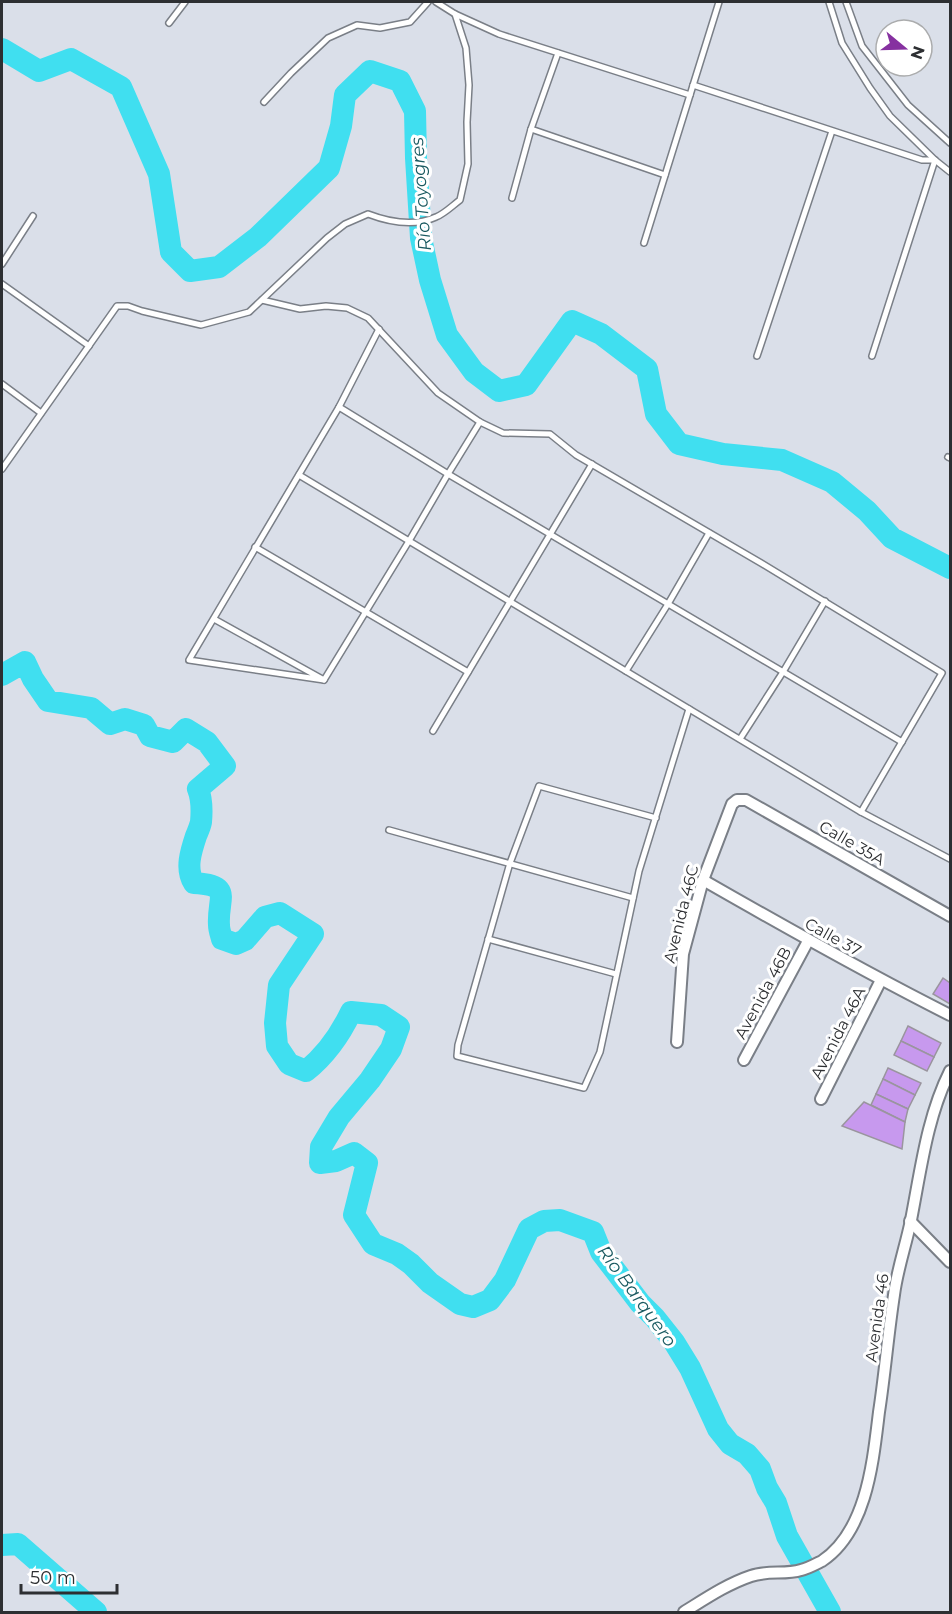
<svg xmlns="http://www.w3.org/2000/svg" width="952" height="1614" font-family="Montserrat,sans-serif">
  <rect width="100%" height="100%" fill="#dadfe9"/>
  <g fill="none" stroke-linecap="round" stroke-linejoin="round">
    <!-- river -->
    <g stroke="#40dff0" stroke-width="22">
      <path d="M2,49L39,71L71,59L121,87L159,174L171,252L190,271L219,267L258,237L329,168L341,126L345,95L370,71L400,81L415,111L416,158L421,238L430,280L447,335L474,372L499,391L526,385L572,321L601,334L647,369L656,414L679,444L723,454L782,460L832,482L867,511L892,538L950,568"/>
      <path d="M2,675L25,662L33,679L48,701L91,708L110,724L125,719L144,725L150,736L173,742L186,729L207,742L225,766L198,789C202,799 202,811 201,822C200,827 198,831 196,836C191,851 185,869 194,883C234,885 217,898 219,925C219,930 221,935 222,939L236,944L245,940L265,917L280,913L313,934L279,985L275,1023L277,1046L289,1064L306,1071C326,1055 340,1035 351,1012L381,1015L399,1027L391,1049L370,1080L339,1117L321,1147L320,1163L336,1161L354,1153L367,1163L354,1215L373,1244L397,1254L411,1264L430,1283L460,1304L473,1307L490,1300L505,1280L529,1229L544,1221L560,1220L593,1232L601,1252L640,1303L655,1318L674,1342L690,1368L718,1429L730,1444L747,1454L760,1469L767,1488L776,1503L787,1536L830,1612"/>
      <path d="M2,1545L18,1544L96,1612"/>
    </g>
  </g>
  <!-- building -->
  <g fill="#c799ee" stroke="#9a959e" stroke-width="1.5">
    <path d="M943,978L950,983V1004L933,994Z"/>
    <path d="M908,1026L941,1043L934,1057L901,1041Z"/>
    <path d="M901,1041L934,1057L927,1071L894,1055Z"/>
    <path d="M888,1068L921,1083L915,1095L883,1079Z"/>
    <path d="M883,1079L915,1095L908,1109L876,1094Z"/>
    <path d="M876,1094L908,1109L905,1122L871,1105Z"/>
    <path d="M864,1102L905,1122L902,1149L842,1126Z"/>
  </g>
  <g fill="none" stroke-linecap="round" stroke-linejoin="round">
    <defs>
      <g id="lane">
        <path d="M436,2L455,14L499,34L690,95L644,243"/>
        <path d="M829,2L842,43L870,88L890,116L935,160L950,172"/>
        <path d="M846,2L862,46L908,105L950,143"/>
        <path d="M169,23L185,2"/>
        <path d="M693,85L922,160H935L872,356"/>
        <path d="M690,95L719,2"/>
        <path d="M264,102L291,73L328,38L357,25L380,28L410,22L428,2"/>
        <path d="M531,129L665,175"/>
        <path d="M512,198L531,129L558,53"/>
        <path d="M2,264L33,216"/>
        <path d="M2,284L89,346"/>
        <path d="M262,300L300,309L326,306L347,308L368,318L438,393L480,422L503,433L550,434L576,455L761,563L942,673L861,812"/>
        <path d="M757,356L832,131"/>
        <path d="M2,384L41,413"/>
        <path d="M339,407L448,474L902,742"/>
        <path d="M948,457L950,458"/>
        <path d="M2,469L117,306H128L142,311L201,325L249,312L327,238L345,224L368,214C389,222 414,227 436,217C444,214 452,206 460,200L468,164L467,122L469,85L466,48L455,14"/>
        <path d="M299,475L861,812L950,859"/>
        <path d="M255,547L468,672"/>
        <path d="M214,619L324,680L189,660L339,407L379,329"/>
        <path d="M626,671L668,604L709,533"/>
        <path d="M324,680L409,541L448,474L480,422"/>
        <path d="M433,731L592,464"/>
        <path d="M740,739L783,672L825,601"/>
        <path d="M656,818L539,786L510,863L458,1045L457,1056L584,1088L600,1052L639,871L689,709"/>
        <path d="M389,830L633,898"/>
        <path d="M488,939L616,974"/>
      </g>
      <g id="street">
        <path d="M703,880C785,927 866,973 950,1015"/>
        <path d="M677,1042L683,954L703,880L732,804L737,800H746L950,916"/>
        <path d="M744,1060L808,941"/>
        <path d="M821,1099L881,980"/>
        <path d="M910,1221L950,1262"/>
        <path d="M684,1612C705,1599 727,1584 751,1576C768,1570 785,1575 801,1570C807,1569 816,1564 822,1561C867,1531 873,1461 879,1412C885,1373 888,1334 894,1295C897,1270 906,1245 911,1220C921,1169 927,1117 950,1071"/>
      </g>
    </defs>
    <!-- lane casing -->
    <use href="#lane" stroke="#7a7f87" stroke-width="8"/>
    <!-- street casing -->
    <use href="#street" stroke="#7a7f87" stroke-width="14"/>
    <!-- lane -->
    <use href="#lane" stroke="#fff" stroke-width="5"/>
    <!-- street -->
    <use href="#street" stroke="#fff" stroke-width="10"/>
  </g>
  <g text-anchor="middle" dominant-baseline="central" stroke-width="6" stroke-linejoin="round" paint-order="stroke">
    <!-- street labels -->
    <g font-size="16" fill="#2d2f32" stroke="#fff">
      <text transform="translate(852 843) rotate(30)">Calle 35A</text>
      <text transform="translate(681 914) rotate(-76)">Avenida 46C</text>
      <text transform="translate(833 937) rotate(29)">Calle 37</text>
      <text transform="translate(763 993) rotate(-62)">Avenida 46B</text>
      <text transform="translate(838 1033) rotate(-63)">Avenida 46A</text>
      <text transform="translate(877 1318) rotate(-82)">Avenida 46</text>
    </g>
    <!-- water labels -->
    <g font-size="18" font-style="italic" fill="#1a5a61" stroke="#fff">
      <text transform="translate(421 194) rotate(-94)">Río Toyogres</text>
      <text transform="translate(637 1296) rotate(54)">Río Barquero</text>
    </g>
  </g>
  <!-- border -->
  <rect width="952" height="1614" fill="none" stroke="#2d2f32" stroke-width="6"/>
  <!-- north arrow -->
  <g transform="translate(904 48) rotate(109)"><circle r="28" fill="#ffffff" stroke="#abacad" stroke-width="1.5"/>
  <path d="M0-4.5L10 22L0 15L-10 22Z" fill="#8631a0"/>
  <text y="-9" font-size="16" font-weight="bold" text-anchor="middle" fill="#2d2f32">N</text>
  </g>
  <!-- scale -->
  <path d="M21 1584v9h96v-9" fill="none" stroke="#2d2f32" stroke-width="3"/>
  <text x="30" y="1584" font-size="18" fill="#2d2f32" stroke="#ffffff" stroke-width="4.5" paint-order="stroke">50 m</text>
</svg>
